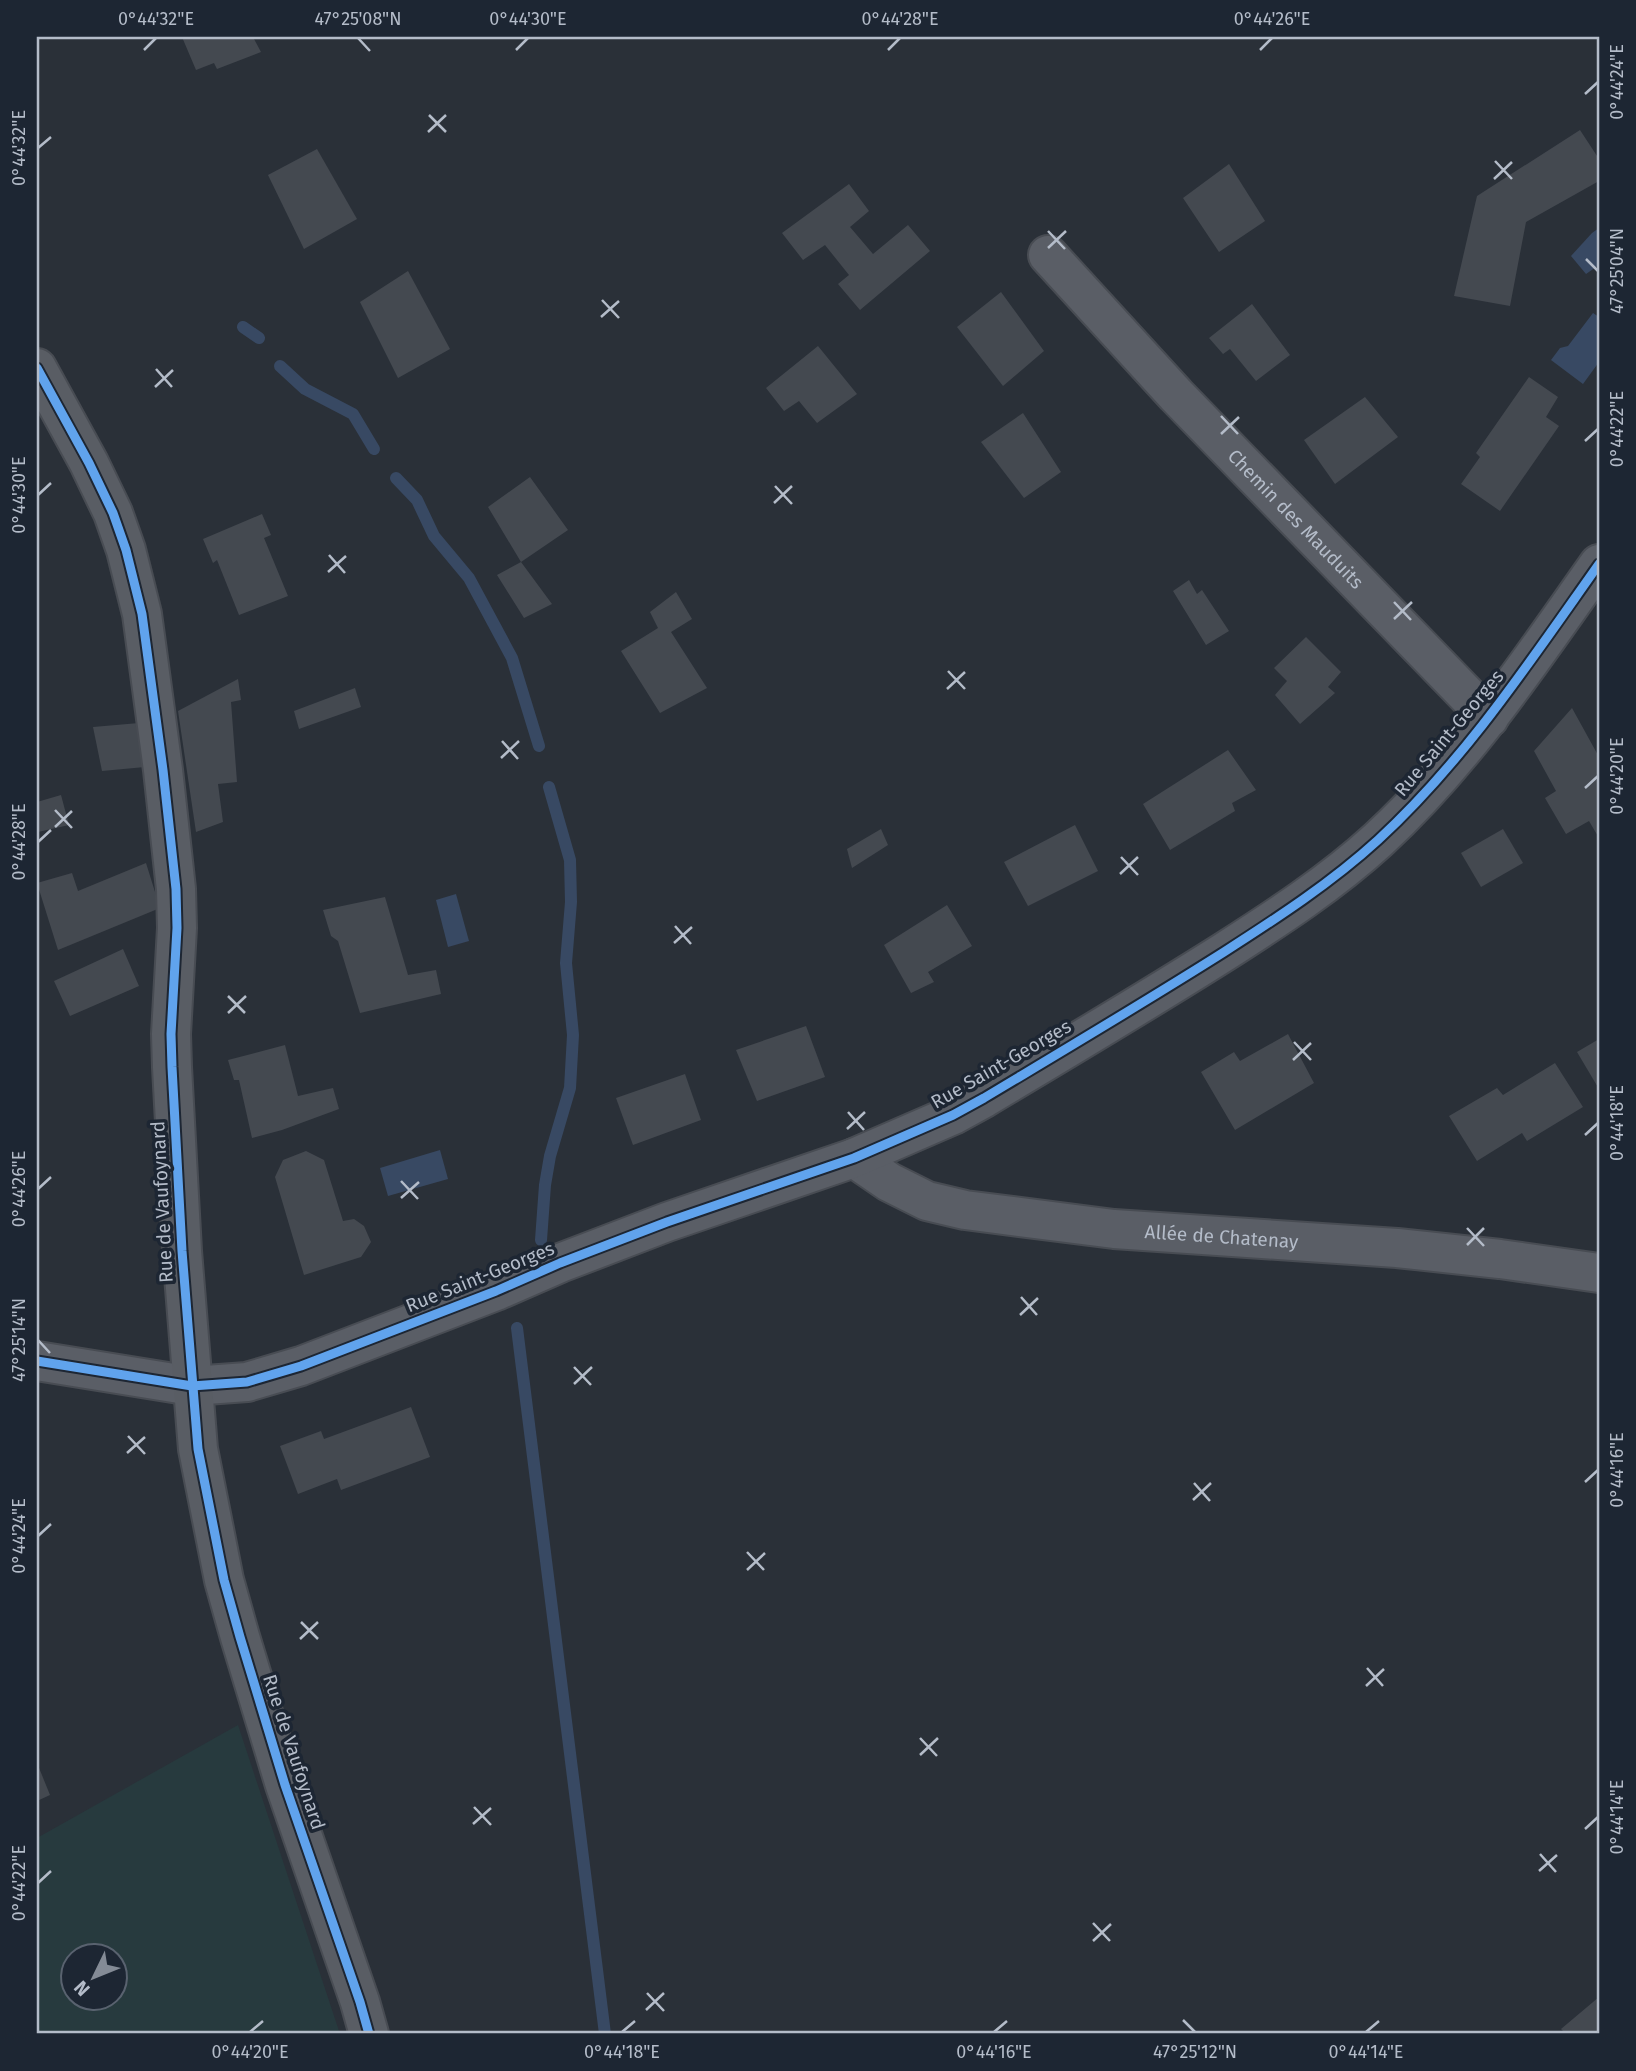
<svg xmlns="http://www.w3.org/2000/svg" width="1636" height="2071" font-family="'Fira Sans',sans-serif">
  <rect width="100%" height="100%" fill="#2a3038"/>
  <!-- green -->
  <path fill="#273a3e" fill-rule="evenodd" d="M238,1725L340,2034H37V1838ZM74,1955H116V1997H74Z"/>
  <!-- water -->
  <g fill="#384963">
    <path d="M1599,228V265L1586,274L1571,256L1592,233Z"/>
    <path d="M1593,313L1599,317V362L1583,384L1551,360L1560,348L1568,346Z"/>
    <path d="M456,894L469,941L448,947L436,900Z"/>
    <path d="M440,1150L448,1179L388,1196L380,1168Z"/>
  </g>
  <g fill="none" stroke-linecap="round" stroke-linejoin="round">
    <!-- stream -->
    <g stroke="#384963" stroke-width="12">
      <path d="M243,327L259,338"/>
      <path d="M280,366L305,389L353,414L374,449"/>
      <path d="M396,478L417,500L434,536L469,578L512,658L539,746"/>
      <path d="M541,1240L545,1185L550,1156L570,1088L573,1035L566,963L571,902L570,860L549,787"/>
      <path d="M517,1328L605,2034"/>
    </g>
  </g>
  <!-- building -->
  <g fill="#444950">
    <path d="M182,37H253L261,52L217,69L214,63L196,70Z"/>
    <path d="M1580,130L1599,159V181L1526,222L1510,306L1454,296L1477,196Z"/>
    <path d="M317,149L357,219L304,249L268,175Z"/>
    <path d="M1229,164L1265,221L1219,252L1183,198Z"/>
    <path d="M849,184L869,211L850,227L873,254L908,225L930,251L860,310L838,284L849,275L825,245L803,260L782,233Z"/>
    <path d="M408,271L450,349L398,378L360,302Z"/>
    <path d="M1001,292L1044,351L1003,386L957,327Z"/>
    <path d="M1252,304L1290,355L1256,381L1230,349L1223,354L1209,338Z"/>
    <path d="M818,346L857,394L817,423L799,401L784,411L766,388Z"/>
    <path d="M1529,377L1558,397L1546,417L1559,426L1500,511L1461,484L1480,457L1476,453Z"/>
    <path d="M1365,397L1398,437L1335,484L1304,440Z"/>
    <path d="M1023,413L1061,472L1024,498L981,442Z"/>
    <path d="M530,477L568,530L521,562L552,604L524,618L497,575L521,562L488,507Z"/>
    <path d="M262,514L271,535L264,538L288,596L239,615L217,560L213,563L203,539Z"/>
    <path d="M1189,580L1197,594L1202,590L1229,631L1206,645L1173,591Z"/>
    <path d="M676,592L692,619L671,632L707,688L660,713L621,651L658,628L650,612Z"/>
    <path d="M1306,637L1341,672L1328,687L1335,693L1300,724L1275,695L1287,681L1274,668Z"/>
    <path d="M238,679L241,700L231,702L237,782L218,784L223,822L196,832L178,711Z"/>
    <path d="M355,688L361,707L299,729L294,711Z"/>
    <path d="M1572,708L1599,757V838L1589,821L1566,834L1545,798L1556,791L1534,751Z"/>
    <path d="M139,723L145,767L102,771L93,727Z"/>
    <path d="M1228,750L1256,790L1232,803L1235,811L1170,850L1143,804Z"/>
    <path d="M61,795L69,825L38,832L37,802Z"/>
    <path d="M1075,825L1098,871L1028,906L1004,862Z"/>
    <path d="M881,829L888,845L852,868L847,849Z"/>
    <path d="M1503,829L1523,863L1481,887L1461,853Z"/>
    <path d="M146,863L160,908L58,950L37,883L72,873L78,891Z"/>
    <path d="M385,897L408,975L436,970L441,994L360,1013L338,941L331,936L323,910Z"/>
    <path d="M947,905L972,946L928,972L934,982L911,993L884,945Z"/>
    <path d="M123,949L139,986L70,1016L54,981Z"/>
    <path d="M806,1026L825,1077L757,1101L736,1050Z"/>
    <path d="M1288,1034L1314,1083L1235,1130L1201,1072L1234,1052L1240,1061Z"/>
    <path d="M1599,1039V1089L1577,1052Z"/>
    <path d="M285,1045L298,1096L333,1088L339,1109L282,1130L252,1138L239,1080H234L228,1060Z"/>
    <path d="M1555,1063L1583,1107L1527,1141L1522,1133L1477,1161L1449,1116L1497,1088L1503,1095Z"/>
    <path d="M685,1074L701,1120L633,1145L616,1098Z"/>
    <path d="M306,1151L324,1160L343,1221L354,1219L364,1226L371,1242L361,1257L304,1275L275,1177L283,1160Z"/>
    <path d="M411,1407L430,1457L341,1490L337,1479L298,1494L280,1446L321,1431L324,1439Z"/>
    <path d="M37,1763L50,1795L37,1801Z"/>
    <path d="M1599,1997V2034H1566L1561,2029Z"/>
  </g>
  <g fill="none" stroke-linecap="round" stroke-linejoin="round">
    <defs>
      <g id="street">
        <path id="s1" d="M1048,255L1176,395L1489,718"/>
        <path id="s2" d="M854,1158L889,1182L927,1201L965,1210L1114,1229L1397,1248L1500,1259L1599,1273"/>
        <path d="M37,1361L192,1386L247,1382L301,1366L496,1291L560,1263L667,1222L854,1158L953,1115L984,1098C1064,1050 1145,1002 1224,952C1277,918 1331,883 1378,840C1465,760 1531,660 1599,564"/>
      </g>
      <path id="secondary" d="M37,368L89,463L113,513L126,550L142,614L163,770L176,889L177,928L171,1034L172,1067L182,1251L198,1449L224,1580L240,1637L285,1785L360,2002L369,2034"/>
    </defs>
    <!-- street casing -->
    <use href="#street" stroke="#484c53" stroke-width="42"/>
    <!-- secondary casing -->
    <use href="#secondary" stroke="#484c53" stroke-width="42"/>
    <!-- street -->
    <use href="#street" stroke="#5a5e66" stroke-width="38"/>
    <!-- secondary -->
    <use href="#secondary" stroke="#595d64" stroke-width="38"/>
    <defs>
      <g id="cycleway">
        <path d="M37,368L89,463L113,513L126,550L142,614L163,770L176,889L177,928L171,1034L172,1067L182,1251L198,1449L224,1580L240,1637L285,1785L360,2002L369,2034"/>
        <path d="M37,1361L192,1386L247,1382L301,1366L496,1291L560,1263L667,1222L854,1158L953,1115L984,1098C1064,1050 1145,1002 1224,952C1277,918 1331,883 1378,840C1465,760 1531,660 1599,564"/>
      </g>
    </defs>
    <!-- cycleway casing -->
    <use href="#cycleway" stroke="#1d2633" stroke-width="13"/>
    <!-- cycleway -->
    <use href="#cycleway" stroke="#60a3ed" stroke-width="9"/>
  </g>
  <!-- ticks -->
  <path fill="none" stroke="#b4bcc9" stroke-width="2.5" d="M358,38L370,51M144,50L156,38M516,50L528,38M888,50L900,38M1260,50L1272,38M1585,94L1598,82M429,115L446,132M428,132L446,115M38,148L51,137M1495,161L1512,179M1494,179L1512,162M1048,231L1065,249M1048,248L1066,231M1586,259L1598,271M602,300L619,318M601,317L619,301M156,369L172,387M155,387L173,370M1221,416L1238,434M1221,434L1239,417M1585,441L1598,429M775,486L792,504M38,495L51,483M774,503L792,486M329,555L345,573M328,572L346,556M1394,602L1411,620M1394,619L1412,602M948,671L965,689M947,689L965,672M502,741L518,759M501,758L519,741M1585,788L1598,776M55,810L72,828M55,827L72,811M38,842L51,830M1121,857L1138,875M1120,874L1138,857M675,926L691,944M674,943L692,927M228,996L245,1013M228,1013L246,996M1294,1042L1311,1060M1293,1060L1311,1043M848,1112L864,1130M847,1129L865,1112M1585,1135L1598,1123M401,1181L418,1199M38,1189L51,1177M401,1198L419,1182M1467,1228L1484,1246M1467,1245L1484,1228M1021,1297L1037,1315M1020,1315L1038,1298M38,1340L50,1353M574,1367L591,1385M574,1384L592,1367M128,1436L145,1454M127,1453L145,1437M1585,1482L1598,1470M1194,1483L1210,1501M1193,1500L1211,1483M38,1536L51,1524M747,1552L764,1570M747,1570L765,1553M301,1622L318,1639M300,1639L318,1622M1367,1668L1383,1686M1366,1686L1384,1669M920,1738L937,1756M920,1755L938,1738M474,1807L491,1825M473,1824L491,1808M1585,1829L1598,1817M1540,1854L1556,1872M1539,1871L1557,1855M38,1883L51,1871M1093,1923L1110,1941M1093,1941L1111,1924M647,1993L664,2011M646,2010L664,1993M1183,2020L1195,2032M250,2032L263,2021M622,2032L635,2021M994,2032L1007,2021M1366,2032L1379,2021"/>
  <g text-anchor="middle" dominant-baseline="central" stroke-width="7" stroke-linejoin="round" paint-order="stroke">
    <!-- street labels -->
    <g font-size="19" fill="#b4bcc9" stroke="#1d2633">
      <text stroke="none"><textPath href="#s1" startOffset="362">Chemin des Mauduits</textPath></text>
      <text transform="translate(1449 733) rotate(-50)">Rue Saint-Georges</text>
      <text transform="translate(1001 1064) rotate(-30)">Rue Saint-Georges</text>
      <text transform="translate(162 1202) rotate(-93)">Rue de Vaufoynard</text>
      <text stroke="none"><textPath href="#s2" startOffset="382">Allée de Chatenay</textPath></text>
      <text transform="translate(480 1277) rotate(-22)">Rue Saint-Georges</text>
      <text transform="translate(294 1752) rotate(72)">Rue de Vaufoynard</text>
    </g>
  </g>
  <!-- border -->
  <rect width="1636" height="2071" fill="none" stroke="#1d2633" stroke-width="77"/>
  <!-- north arrow -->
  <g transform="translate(94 1977) rotate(227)"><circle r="33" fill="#1d2633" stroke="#59626f" stroke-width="2"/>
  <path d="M0-5L12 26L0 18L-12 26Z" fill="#848b96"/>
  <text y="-10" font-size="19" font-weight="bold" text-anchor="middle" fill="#b4bcc9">N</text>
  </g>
  <rect x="38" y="38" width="1560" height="1994" fill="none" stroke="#b4bcc9" stroke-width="2.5"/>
  <g font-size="18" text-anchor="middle" fill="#b4bcc9">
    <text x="156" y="25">0°44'32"E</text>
    <text x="358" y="25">47°25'08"N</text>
    <text x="528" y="25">0°44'30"E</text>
    <text x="900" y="25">0°44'28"E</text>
    <text x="1272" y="25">0°44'26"E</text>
    <text transform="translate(1617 82) rotate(-90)" y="6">0°44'24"E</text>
    <text transform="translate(19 148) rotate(-90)" y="6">0°44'32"E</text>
    <text transform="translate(1617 271) rotate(-90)" y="6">47°25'04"N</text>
    <text transform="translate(1617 429) rotate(-90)" y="6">0°44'22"E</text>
    <text transform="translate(19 495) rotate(-90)" y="6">0°44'30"E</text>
    <text transform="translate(1617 776) rotate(-90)" y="6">0°44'20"E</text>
    <text transform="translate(19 842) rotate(-90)" y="6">0°44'28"E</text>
    <text transform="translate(1617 1123) rotate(-90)" y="6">0°44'18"E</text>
    <text transform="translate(19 1189) rotate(-90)" y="6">0°44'26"E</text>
    <text transform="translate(19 1340) rotate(-90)" y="6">47°25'14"N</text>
    <text transform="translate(1617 1470) rotate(-90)" y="6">0°44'16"E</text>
    <text transform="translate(19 1536) rotate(-90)" y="6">0°44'24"E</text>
    <text transform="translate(1617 1817) rotate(-90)" y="6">0°44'14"E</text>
    <text transform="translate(19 1883) rotate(-90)" y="6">0°44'22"E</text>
    <text x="250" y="2058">0°44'20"E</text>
    <text x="622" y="2058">0°44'18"E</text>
    <text x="994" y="2058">0°44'16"E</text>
    <text x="1195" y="2058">47°25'12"N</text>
    <text x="1366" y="2058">0°44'14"E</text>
  </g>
</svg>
